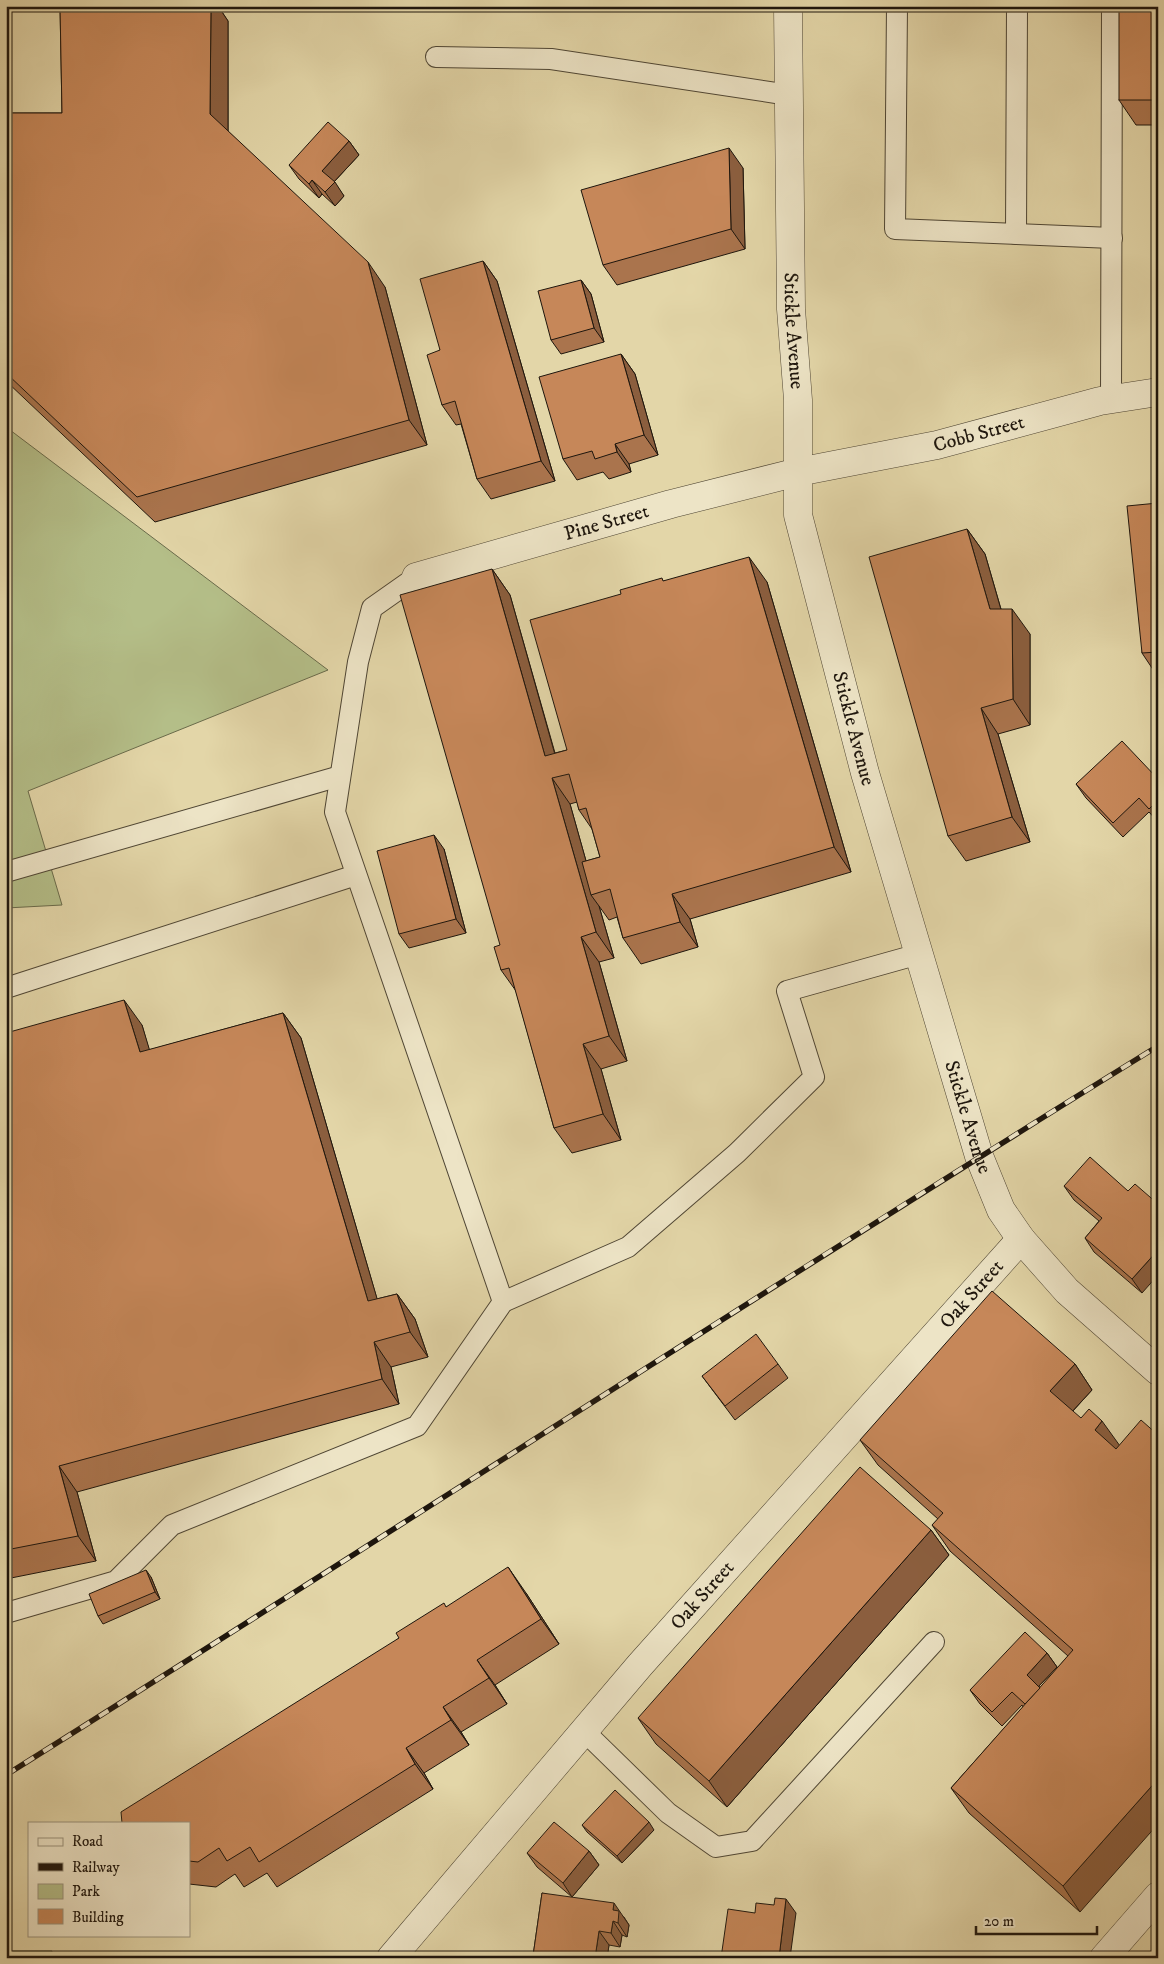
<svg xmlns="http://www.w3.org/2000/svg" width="1164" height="1964" font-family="'IM FELL DW Pica',serif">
  <rect width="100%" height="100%" fill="#e3d6a8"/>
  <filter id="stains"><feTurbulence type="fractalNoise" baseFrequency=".004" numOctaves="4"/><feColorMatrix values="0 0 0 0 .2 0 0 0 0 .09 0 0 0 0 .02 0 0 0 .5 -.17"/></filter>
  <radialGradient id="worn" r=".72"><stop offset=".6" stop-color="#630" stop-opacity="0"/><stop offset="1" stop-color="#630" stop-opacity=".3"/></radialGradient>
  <!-- green -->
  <g fill="#b4be88" stroke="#696a4a">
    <path d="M6,427L328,670L28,791L62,905L6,908Z"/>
    <path d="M6,1951H52L51,1958H6Z"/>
  </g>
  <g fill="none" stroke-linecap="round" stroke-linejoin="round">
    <defs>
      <g id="lane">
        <path d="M897,6L895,229L1112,238"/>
        <path d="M436,57L551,59L789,95"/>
        <path d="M1016,234L1017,6"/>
        <path d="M1111,400L1112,6"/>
        <path d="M416,577L372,608L358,662L335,812L503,1302L628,1247L737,1153L814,1077L787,991L919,954"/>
        <path d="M6,872L340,776"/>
        <path d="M6,988L356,875"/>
        <path d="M6,1613L116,1581L172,1525L417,1426L503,1302"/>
        <path d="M584,1731L668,1813L716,1847L752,1841L934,1642"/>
      </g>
      <g id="street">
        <path id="s1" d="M788,6L791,309L798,400V515L865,773L979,1156L1001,1210L1021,1239L1067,1291L1158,1371"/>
        <path id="s2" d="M416,577L671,504L798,472L937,445L1100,401L1158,392"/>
        <path id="s3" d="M391,1958L640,1665L1021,1239"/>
        <path d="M1104,1958L1158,1896"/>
      </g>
    </defs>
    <!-- lane casing -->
    <use href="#lane" stroke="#4f4634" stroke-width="22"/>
    <!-- street casing -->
    <use href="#street" stroke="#4f4634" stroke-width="29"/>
    <!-- lane -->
    <use href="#lane" stroke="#ede4c6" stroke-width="20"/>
    <!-- street -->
    <use href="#street" stroke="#ede4c6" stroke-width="28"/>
    <defs>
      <path id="rail" d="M6,1775C391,1533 771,1285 1158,1046"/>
    </defs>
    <!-- rail casing -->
    <use href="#rail" stroke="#1e160d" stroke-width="5.5"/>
    <!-- rail -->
    <use href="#rail" stroke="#ede4c6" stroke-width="4" stroke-dasharray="11" stroke-linecap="butt"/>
  </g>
  <!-- wall -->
  <g fill="#aa744d" stroke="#1e160d" fill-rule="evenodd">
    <path d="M60,6H218L228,21V131L385,287L427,445L155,522L6,381V113H62Z"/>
    <path d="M1158,6V125H1136L1119,100Z"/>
    <path d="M349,141L359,155L334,182L344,196L335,206L322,194L319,198L299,179L289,165Z"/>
    <path d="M743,168L745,249L617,285L603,265Z"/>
    <path d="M483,261L497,281L555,481L491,499L477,479L461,424L456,425L442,405L440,350Z"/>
    <path d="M581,280L591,294L604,342L561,354L551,340Z"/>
    <path d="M621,354L635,374L658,455L629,464L631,472L609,479L603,472L577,480L563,459Z"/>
    <path d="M1158,503V673L1156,674L1142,653Z"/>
    <path d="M967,529L985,554L1001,609L1030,634V725L998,734L1030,842L966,861L948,836Z"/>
    <path d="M492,569L510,595L555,753L567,750L621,594L664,581L767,582L851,872L690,919L698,947L641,964L623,938L617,917L609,920L599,906L614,958L599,962L627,1061L601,1069L621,1140L572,1153L554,1128L516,991L501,970ZM577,802L579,810L592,829L600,857L586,861L570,804Z"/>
    <path d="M1158,779V822L1149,812L1123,837L1086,798L1076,784Z"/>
    <path d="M444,849L466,933L409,948L399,934Z"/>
    <path d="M283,1013L301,1038L377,1299L397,1294L415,1319L428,1357L391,1367L399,1404L77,1492L96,1561L6,1579V1033L142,1025L149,1050Z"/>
    <path d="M1064,1186L1128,1191L1142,1293L1094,1252L1085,1238L1099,1221L1074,1200Z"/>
    <path d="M778,1364L788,1378L735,1420L702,1376Z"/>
    <path d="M1075,1364L1092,1390L1073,1411L1080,1912L969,1813L951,1788L1023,1707L1022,1705L1002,1726L980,1704L970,1690L1047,1653L1057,1667L1039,1686L1040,1688L1068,1656L950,1551L932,1525L938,1519L878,1465L860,1440Z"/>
    <path d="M931,1530L949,1555L727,1807L656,1744L638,1718Z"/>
    <path d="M151,1577L160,1599L103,1624L98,1616Z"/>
    <path d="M526,1593L559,1644L495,1685L507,1704L461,1732L469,1745L424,1773L433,1789L277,1887L267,1873L244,1887L235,1874L216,1887L189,1884V1823L399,1638L447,1607Z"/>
    <path d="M582,1825L654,1830L622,1863L587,1832Z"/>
    <path d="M589,1851L599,1865L572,1897L537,1867L527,1853Z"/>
    <path d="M542,1893L624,1917L629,1925L627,1937L622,1935L620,1947L609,1945L607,1958H534L533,1956Z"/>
  </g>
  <!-- shaded-wall -->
  <g fill="#8b5e3e" stroke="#1e160d">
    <path d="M211,6H218L228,21V140L210,114Z"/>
    <path d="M349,141L359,155L331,185L322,171Z"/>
    <path d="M729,148L743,168L745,249L731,229Z"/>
    <path d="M312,180L322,194L319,198L309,184Z"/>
    <path d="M335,182L344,196L335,206L325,192Z"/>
    <path d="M483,261L497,281L555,481L541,461Z"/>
    <path d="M368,262L385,287L427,445L409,420Z"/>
    <path d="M581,280L591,294L604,342L594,328Z"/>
    <path d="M621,354L635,374L658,455L644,435Z"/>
    <path d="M615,444L629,464L631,472L617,452Z"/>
    <path d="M967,529L985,554L1008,634L990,609Z"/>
    <path d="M749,557L767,582L851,872L834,847Z"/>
    <path d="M492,569L510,595L561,776L545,756Z"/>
    <path d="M1012,609L1030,634V725L1013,699Z"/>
    <path d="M981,708L998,734L1030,842L1012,817Z"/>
    <path d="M552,778L570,804L595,893L591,895L599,906L614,958L596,932Z"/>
    <path d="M434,835L444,849L466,933L456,919Z"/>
    <path d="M672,894L690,919L698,947L680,922Z"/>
    <path d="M581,937L599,962L627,1061L609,1036Z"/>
    <path d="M124,1000L142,1025L158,1078L140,1052Z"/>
    <path d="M283,1013L301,1038L385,1326L368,1301Z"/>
    <path d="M583,1044L601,1069L621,1140L603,1114Z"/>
    <path d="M1158,1250V1275L1142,1293L1132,1279Z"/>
    <path d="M397,1294L415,1319L428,1357L410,1332Z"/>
    <path d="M374,1342L391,1367L399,1404L382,1379Z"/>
    <path d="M1075,1364L1092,1390L1068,1416L1050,1391Z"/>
    <path d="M1102,1421L1120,1446L1112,1455L1095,1430Z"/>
    <path d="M59,1466L77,1492L96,1561L78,1536Z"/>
    <path d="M931,1530L949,1555L727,1807L709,1781Z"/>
    <path d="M508,1567L526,1593L559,1644L541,1619Z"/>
    <path d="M146,1570L151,1577L160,1599L155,1592Z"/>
    <path d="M1047,1653L1057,1667L1036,1689L1027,1675Z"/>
    <path d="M477,1660L495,1685L507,1704L489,1678Z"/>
    <path d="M443,1707L461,1732L469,1745L451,1720Z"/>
    <path d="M406,1748L424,1773L433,1789L415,1764Z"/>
    <path d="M1158,1779V1824L1080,1912L1063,1886Z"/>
    <path d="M649,1822L654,1830L622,1863L617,1856Z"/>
    <path d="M589,1851L599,1865L572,1897L563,1883Z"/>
    <path d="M786,1899L796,1913L790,1958H779Z"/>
    <path d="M614,1903L629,1925L627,1937L618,1923L613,1910Z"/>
    <path d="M613,1921L622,1935L620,1947L611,1933Z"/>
    <path d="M599,1931L609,1945L607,1958H595Z"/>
  </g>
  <!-- building -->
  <g fill="#c68759" stroke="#1e160d">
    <path d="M60,6H211L210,114L368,262L409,420L137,497L6,373V113H62Z"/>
    <rect x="1119" y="6" width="39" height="94"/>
    <path d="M328,122L349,141L322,171L335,182L325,192L312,180L309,184L289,165Z"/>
    <path d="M729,148L731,229L603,265L581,190Z"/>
    <path d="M483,261L541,461L477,479L455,401L442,405L427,355L440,350L420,279Z"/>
    <path d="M581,280L594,328L551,340L538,291Z"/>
    <path d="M621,354L644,435L615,444L617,452L595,459L592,451L563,459L539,377Z"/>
    <path d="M1158,503V652L1142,653L1127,506Z"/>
    <path d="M967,529L990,609H1012L1013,699L981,708L1012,817L948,836L869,557Z"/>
    <path d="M749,557L834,847L672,894L680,922L623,938L610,889L591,895L582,862L600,857L586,808L579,810L569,774L552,778L596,932L581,937L609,1036L583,1044L603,1114L554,1128L509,968L501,970L494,947L500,945L400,595L492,569L545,756L567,750L530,620L621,594L620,590L662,578L663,581Z"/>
    <path d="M1122,741L1158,779V800L1149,809L1139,798L1113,823L1076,784Z"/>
    <path d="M434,835L456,919L399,934L377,851Z"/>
    <path d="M124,1000L140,1052L283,1013L368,1301L397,1294L410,1332L374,1342L382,1379L59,1466L78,1536L6,1550V1033Z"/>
    <path d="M1090,1157L1128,1191L1135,1184L1158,1204V1250L1132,1279L1085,1238L1102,1218L1064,1186Z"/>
    <path d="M992,1291L1075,1364L1050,1391L1081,1418L1089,1409L1102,1421L1095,1430L1116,1449L1141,1420L1158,1435V1479L1155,1482L1158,1484V1779L1063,1886L951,1788L1073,1650L932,1525L943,1513L860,1440Z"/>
    <path d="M756,1334L778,1364L725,1406L702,1376Z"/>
    <path d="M860,1467L931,1530L709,1781L638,1718Z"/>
    <path d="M508,1567L541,1619L477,1660L489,1678L443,1707L451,1720L406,1748L415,1764L259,1862L250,1847L227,1861L219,1848L198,1862L189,1861V1823H122L121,1812L399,1638L396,1633L444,1603L446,1607Z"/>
    <path d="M146,1570L155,1592L98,1616L89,1594Z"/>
    <path d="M1025,1632L1047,1653L1027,1675L1040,1688L1025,1704L1012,1692L992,1712L970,1690Z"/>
    <path d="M615,1790L649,1822L617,1856L582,1825Z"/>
    <path d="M554,1822L589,1851L563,1883L527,1853Z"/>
    <path d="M542,1893L614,1903L613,1910L619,1911L618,1923L613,1921L611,1933L599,1931L595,1958H544L533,1956Z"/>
    <path d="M775,1898L786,1899L779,1958H721L728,1909L755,1913L756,1903L774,1905Z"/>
  </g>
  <g text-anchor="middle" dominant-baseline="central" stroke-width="5" stroke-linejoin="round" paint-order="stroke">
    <!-- street labels -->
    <g font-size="20" fill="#1e160d" stroke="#ede4c6">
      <text stroke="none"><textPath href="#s1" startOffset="325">Stickle Avenue</textPath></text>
      <text stroke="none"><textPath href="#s2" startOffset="581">Cobb Street</textPath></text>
      <text stroke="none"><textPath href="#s2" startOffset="198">Pine Street</textPath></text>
      <text stroke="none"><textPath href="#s1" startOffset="730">Stickle Avenue</textPath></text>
      <text stroke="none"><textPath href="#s1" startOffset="1135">Stickle Avenue</textPath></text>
      <text stroke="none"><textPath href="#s3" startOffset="882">Oak Street</textPath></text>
      <text stroke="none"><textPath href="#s3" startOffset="478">Oak Street</textPath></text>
    </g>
  </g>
  <!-- margin -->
  <rect width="1164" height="1964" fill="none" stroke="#e3d6a8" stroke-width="25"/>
  <rect x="8" y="8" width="1149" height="1949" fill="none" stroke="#1e160d" stroke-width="2.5"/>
  <rect x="12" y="12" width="1139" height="1939" fill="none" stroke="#1e160d"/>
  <!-- legend -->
  <rect x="28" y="1822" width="162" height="115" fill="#ede4c6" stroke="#9a927c"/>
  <rect x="38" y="1838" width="25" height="8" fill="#ede4c6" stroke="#9a927c"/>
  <text x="72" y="1846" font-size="15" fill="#1e160d">Road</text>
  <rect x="38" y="1863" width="25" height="8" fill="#1e160d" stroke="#9a927c"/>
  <text x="72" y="1872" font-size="15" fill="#1e160d">Railway</text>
  <rect x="38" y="1884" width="25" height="15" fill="#b4be88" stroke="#9a927c"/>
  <text x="72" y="1896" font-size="15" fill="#1e160d">Park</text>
  <rect x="38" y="1909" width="25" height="15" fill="#c68759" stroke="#9a927c"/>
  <text x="72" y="1922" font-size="15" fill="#1e160d">Building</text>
  <!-- scale -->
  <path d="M976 1926v8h121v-8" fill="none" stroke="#1e160d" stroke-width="2.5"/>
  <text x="984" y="1926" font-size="15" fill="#1e160d" stroke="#ede4c6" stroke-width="4" paint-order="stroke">20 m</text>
  <rect width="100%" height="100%" filter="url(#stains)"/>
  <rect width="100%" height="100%" fill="url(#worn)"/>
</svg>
